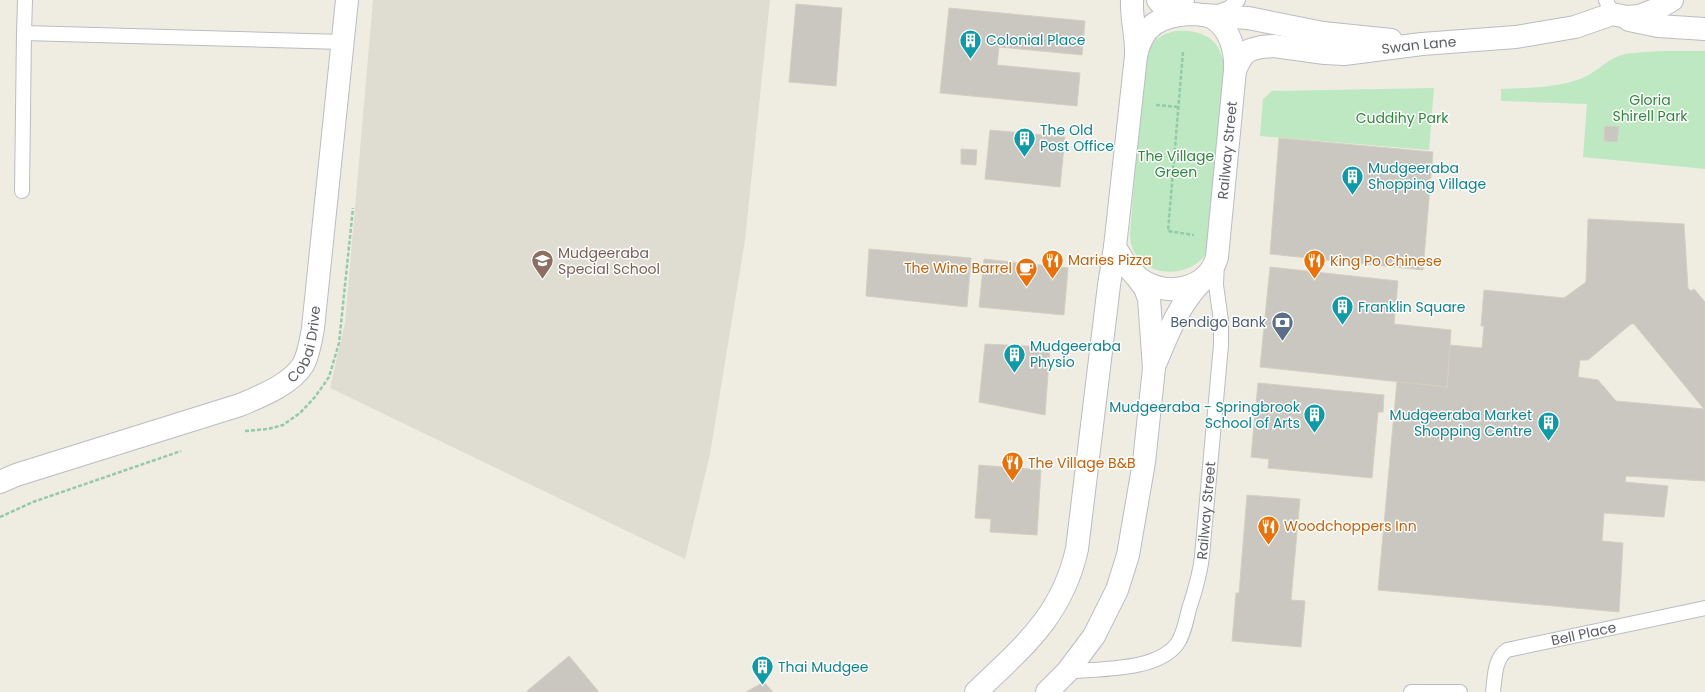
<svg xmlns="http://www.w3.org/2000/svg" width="1705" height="692" font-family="Poppins,sans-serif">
  <rect width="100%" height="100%" fill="#efede2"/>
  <!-- education -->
  <path fill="#dfdcd1" d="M373,0H770L745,240L710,454L685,559L330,388L345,323Z"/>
  <!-- green -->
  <g fill="#bde8c1">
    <path d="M1176,31C1203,29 1222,40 1224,68L1207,253C1185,284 1130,276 1130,234L1143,61C1152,43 1156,35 1176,31Z"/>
    <path d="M1705,51V169L1583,157L1587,104L1501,101V89C1526,88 1553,88 1577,80C1595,75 1607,58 1625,54C1651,50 1679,51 1705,51Z"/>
    <path d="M1434,88L1429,150L1260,136L1263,99L1272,91Z"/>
  </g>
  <!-- building -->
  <g fill="#c9c7bf" stroke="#d4cfc0" fill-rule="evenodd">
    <path d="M796,4L842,8L836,86L789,82Z"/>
    <path d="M949,8L1085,21L1082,55L999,47L997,65L1080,73L1077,106L940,93Z"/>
    <path d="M1605,126L1619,127L1617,142L1604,141Z"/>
    <path d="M990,130L1065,137L1060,187L985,179Z"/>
    <path d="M1279,138L1433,152L1423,270L1270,254Z"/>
    <path d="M961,149L977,150L976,165L961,164Z"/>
    <path d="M1588,219L1684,224L1688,288L1691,291L1694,289L1705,302V481L1626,476L1625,482L1668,486L1664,517L1604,513L1602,541L1623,543L1619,612L1378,590L1397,381L1447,387L1450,345L1482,348L1484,326H1481L1484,290L1564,298L1586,282ZM1631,324H1634L1704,409L1616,401L1598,380L1578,377L1580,360H1588Z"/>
    <path d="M869,249L971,258L967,307L866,296Z"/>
    <path d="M984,259L1068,268L1064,315L979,307Z"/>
    <path d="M1270,267L1398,281L1394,324L1451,330L1447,387L1260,367Z"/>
    <path d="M985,344L1050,347L1045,415L979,402Z"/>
    <path d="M1258,383L1384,395L1383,412H1378L1372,478L1268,468L1269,459L1251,457Z"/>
    <path d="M979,465L1041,470L1037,535L990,532L991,519L975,518Z"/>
    <path d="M1247,495L1300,499L1291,600L1305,601L1301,647L1232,641L1236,593H1239Z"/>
    <path d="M569,656L599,692H528L527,691Z"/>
    <path d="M764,682L773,692H746Z"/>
  </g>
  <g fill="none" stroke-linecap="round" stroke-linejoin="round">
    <defs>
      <g id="service">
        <path d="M1606,0L1612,14"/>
        <path d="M1215,13L1229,8L1238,0"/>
        <path d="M24,33L25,0"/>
        <path d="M22,191L24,33L343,42"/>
        <path id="s1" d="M1067,672C1097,668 1156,672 1177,644C1184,634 1186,621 1189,609C1195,591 1200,575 1202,556L1221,345V321L1216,285L1217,262"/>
        <path d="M1411,692H1460"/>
        <path id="s2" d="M1493,692C1495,678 1494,659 1507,650L1705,608"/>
      </g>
      <g id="minor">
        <path d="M1177,15L1183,0"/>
        <path d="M1203,15L1248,18L1323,33L1391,40"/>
        <path d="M1629,20L1658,26L1705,29"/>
        <path id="s3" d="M1235,70L1240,60L1244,54L1250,50L1261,47L1274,46L1325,53L1344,54L1422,44L1516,37L1575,27L1612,14L1627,17L1639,16L1655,10L1672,0"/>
        <path id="s4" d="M0,482L16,475L240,405C261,396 290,385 303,365C309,354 311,340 313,328L347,0"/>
        <path d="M976,692C1023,647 1062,616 1077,549L1109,285L1115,247"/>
      </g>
      <g id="tertiary">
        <path id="s5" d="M1132,0C1131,19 1137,37 1136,56L1115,247C1122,259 1129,271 1140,279C1166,298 1208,290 1217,257L1235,70C1236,51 1230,28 1213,18C1206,14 1196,14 1189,14C1159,16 1142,26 1136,56"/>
        <path d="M1158,0L1172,16"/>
        <path d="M1156,362C1168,333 1180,302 1203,280"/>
        <path d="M1047,692L1067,672L1094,636L1117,590L1128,555L1144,462L1154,368L1149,299L1145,288L1136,276"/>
      </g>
    </defs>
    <!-- service casing -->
    <use href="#service" stroke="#babcc2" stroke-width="16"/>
    <!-- minor casing -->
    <use href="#minor" stroke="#babcc2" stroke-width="24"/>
    <!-- tertiary casing -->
    <use href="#tertiary" stroke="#babcc2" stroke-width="24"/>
    <!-- path -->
    <g stroke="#95caa9" stroke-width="2.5" stroke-dasharray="4 2" stroke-linecap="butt">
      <path d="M1183,52L1168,231L1194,235"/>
      <path d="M1156,105L1179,107"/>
      <path d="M245,431L268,429L283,425L300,413L315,397L329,377L339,343L353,208"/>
      <path d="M0,517L33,502L181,451"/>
    </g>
    <!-- service -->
    <use href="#service" stroke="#fff" stroke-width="14"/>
    <!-- minor -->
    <use href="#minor" stroke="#fff" stroke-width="22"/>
    <!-- tertiary -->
    <use href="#tertiary" stroke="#fff" stroke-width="22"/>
  </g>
  <!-- icons -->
  <defs>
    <symbol id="building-pin" viewBox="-11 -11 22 30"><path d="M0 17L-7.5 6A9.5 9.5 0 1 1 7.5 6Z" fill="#0f9aa8" stroke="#fff"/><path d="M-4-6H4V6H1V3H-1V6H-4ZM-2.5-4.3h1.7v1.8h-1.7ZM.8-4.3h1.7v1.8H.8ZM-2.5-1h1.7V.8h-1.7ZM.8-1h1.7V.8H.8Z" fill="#fff"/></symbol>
    <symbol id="restaurant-pin" viewBox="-11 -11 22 30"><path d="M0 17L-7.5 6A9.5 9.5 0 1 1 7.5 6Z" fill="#e8710a" stroke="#fff"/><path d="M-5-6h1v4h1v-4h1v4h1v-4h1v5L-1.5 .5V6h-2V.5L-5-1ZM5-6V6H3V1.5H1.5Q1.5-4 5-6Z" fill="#fff"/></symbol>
    <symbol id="school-pin" viewBox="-11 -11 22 30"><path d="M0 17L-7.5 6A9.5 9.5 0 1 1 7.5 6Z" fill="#8d6e63" stroke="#fff"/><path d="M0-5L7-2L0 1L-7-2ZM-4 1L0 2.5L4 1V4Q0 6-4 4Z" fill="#fff"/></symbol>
    <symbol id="cafe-pin" viewBox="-11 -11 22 30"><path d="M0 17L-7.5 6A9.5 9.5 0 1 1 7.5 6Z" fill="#e8710a" stroke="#fff"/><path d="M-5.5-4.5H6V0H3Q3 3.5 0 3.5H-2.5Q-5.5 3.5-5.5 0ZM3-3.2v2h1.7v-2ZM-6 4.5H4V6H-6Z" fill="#fff"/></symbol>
    <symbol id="bank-pin" viewBox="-11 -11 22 30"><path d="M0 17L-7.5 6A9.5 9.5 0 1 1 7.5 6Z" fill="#5c6f8a" stroke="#fff"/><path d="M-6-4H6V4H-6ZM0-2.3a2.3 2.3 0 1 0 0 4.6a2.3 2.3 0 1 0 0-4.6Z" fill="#fff"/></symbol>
  </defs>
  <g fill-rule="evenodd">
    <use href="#building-pin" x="958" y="28" width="25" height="34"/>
    <use href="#building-pin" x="1012" y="126" width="25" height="34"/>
    <use href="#building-pin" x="1340" y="164" width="25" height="34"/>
    <use href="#restaurant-pin" x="1040" y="248" width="25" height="34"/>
    <use href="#school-pin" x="530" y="248" width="25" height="34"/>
    <use href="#restaurant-pin" x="1302" y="248" width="25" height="34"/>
    <use href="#cafe-pin" x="1014" y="256" width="25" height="34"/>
    <use href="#building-pin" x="1330" y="294" width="25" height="34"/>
    <use href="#bank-pin" x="1270" y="310" width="25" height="34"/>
    <use href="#building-pin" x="1002" y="342" width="25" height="34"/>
    <use href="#building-pin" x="1302" y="402" width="25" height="34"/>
    <use href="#building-pin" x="1536" y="410" width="25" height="34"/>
    <use href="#restaurant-pin" x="1000" y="450" width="25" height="34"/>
    <use href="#restaurant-pin" x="1256" y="514" width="25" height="34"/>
    <use href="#building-pin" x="750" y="654" width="25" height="34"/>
  </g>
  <g text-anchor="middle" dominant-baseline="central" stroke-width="3" stroke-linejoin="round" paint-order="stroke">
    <!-- culture labels -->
    <g font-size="14" fill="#0d838f" stroke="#fff" text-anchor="start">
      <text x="986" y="40">Colonial Place</text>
      <text x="1040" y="130">The Old<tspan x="1040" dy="16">Post Office</tspan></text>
      <text x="1368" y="168">Mudgeeraba<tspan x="1368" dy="16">Shopping Village</tspan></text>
      <text x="1358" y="307">Franklin Square</text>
      <text x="1030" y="346">Mudgeeraba<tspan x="1030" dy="16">Physio</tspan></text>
      <text x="1300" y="407" text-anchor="end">Mudgeeraba - Springbrook<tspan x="1300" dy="16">School of Arts</tspan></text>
      <text x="1532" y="415" text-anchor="end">Mudgeeraba Market<tspan x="1532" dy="16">Shopping Centre</tspan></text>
      <text x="778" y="667">Thai Mudgee</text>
    </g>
    <!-- street labels -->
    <g font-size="14" fill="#5b5e64" stroke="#fff">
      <text stroke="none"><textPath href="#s3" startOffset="196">Swan Lane</textPath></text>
      <text stroke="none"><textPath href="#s5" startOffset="490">Railway Street</textPath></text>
      <text stroke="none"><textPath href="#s4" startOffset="348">Cobai Drive</textPath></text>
      <text stroke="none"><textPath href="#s1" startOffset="254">Railway Street</textPath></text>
      <text stroke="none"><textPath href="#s2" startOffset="124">Bell Place</textPath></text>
    </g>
    <!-- park labels -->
    <g font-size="14" fill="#2f873c" stroke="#fff">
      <text x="1650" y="100">Gloria<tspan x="1650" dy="16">Shirell Park</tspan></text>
      <text x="1402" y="118">Cuddihy Park</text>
      <text x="1176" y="156">The Village<tspan x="1176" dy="16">Green</tspan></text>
    </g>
    <!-- education labels -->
    <g font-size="14" fill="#785e54" stroke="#fff" text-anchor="start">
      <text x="558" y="253">Mudgeeraba<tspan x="558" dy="16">Special School</tspan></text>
    </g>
    <!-- food labels -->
    <g font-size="14" fill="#c56008" stroke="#fff" text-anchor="start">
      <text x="1068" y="260">Maries Pizza</text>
      <text x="1330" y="261">King Po Chinese</text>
      <text x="1012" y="268" text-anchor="end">The Wine Barrel</text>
      <text x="1028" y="463">The Village B&amp;B</text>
      <text x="1284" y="526">Woodchoppers Inn</text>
    </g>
    <!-- service labels -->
    <g font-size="14" fill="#4e5e75" stroke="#fff" text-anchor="end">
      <text x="1266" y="322">Bendigo Bank</text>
    </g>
  </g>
</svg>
